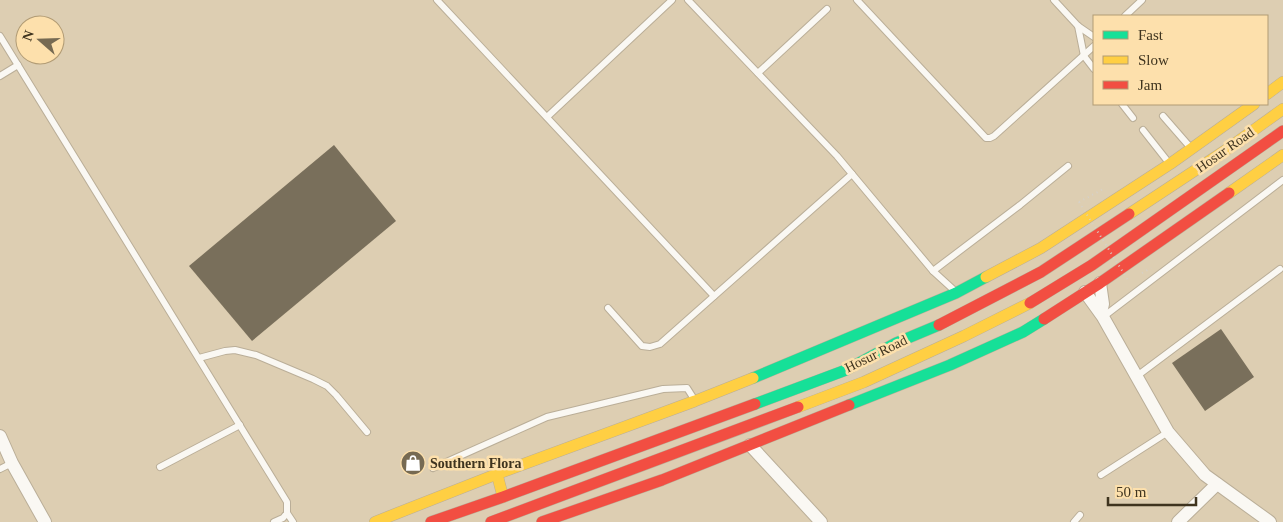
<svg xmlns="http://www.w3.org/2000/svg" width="1283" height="522" font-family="Georgia,serif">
  <rect width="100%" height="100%" fill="#ddceb2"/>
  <!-- building -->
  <g fill="#796f5b">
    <path d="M334,145L396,221L252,341L189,266Z"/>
    <path d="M1221,329L1254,377L1205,411L1172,363Z"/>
  </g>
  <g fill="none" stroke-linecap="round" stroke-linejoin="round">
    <defs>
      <g id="lane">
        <path d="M437,0L714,296"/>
        <path d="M688,0L837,156L933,271L956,292"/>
        <path d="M857,0L986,138H990L994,136L1094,46"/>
        <path d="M1054,0L1078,26L1094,37"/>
        <path d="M1125,16L1142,0"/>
        <path d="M1078,26L1084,56L1094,69"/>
        <path d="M0,36L287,502V513L283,518L274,522"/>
        <path d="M758,73L827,9"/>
        <path d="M0,76L18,65"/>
        <path d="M1122,104L1133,118"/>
        <path d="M1163,116L1190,147"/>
        <path d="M547,117L672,0"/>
        <path d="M1143,130L1169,163"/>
        <path d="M933,271L1020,205L1068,166"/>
        <path d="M608,308L642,346L650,347L660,344L852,174"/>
        <path d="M1103,317L1283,180"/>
        <path d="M199,358L225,351L235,350L256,355L313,379L327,386L336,395L367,432"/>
        <path d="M1137,376L1280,269"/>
        <path d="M160,467L240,425"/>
        <path d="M433,468L547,417L663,389L687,388L694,399"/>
        <path d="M0,469L12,463"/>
        <path d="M1101,475L1168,432"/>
        <path d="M287,513L293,522"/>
        <path d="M1074,522L1080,515"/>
      </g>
      <g id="street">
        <path d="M1100,283L1103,304L1101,313"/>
        <path d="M1085,292L1103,317L1168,432L1205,475L1270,522"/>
        <path d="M0,436L12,463L45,522"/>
        <path d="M750,445L821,522"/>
        <path d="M1178,522L1217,484"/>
      </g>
      <g id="fast">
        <path d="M753,378L956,293L986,277"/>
        <path d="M755,404L846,370L896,343L939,325"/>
        <path d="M849,405L950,365L1023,332L1044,319"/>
      </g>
      <g id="slow">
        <path d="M1267,94L1283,82"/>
        <path d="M1229,193L1283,155"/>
        <path d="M1129,214L1226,150L1283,109"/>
        <path d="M986,277L1041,248L1170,164L1254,104"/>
        <path d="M798,407L864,382L964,336L1030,303"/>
        <path d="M497,474L503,497"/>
        <path d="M375,522L497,474L695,401L753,378"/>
      </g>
      <g id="jam">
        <path d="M1030,303L1092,265L1283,131"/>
        <path d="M1044,319L1100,283L1229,193"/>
        <path d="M939,325L1041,272L1129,214"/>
        <path d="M431,522L503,497L755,404"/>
        <path d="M491,522L798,407"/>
        <path d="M542,522L662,480L849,405"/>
      </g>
    </defs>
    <!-- lane casing -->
    <use href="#lane" stroke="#baae98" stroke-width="8"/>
    <!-- street casing -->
    <use href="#street" stroke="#baae98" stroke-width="14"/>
    <!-- fast casing -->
    <use href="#fast" stroke="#baae98" stroke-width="12"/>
    <!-- slow casing -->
    <use href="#slow" stroke="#baae98" stroke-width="12"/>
    <!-- jam casing -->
    <use href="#jam" stroke="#baae98" stroke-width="12"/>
    <!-- path -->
    <g stroke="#d6d1c9" stroke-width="2" stroke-dasharray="1 4" stroke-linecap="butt">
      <path d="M1079,202L1105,188"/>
      <path d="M1142,273L1151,268"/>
    </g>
    <!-- lane -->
    <use href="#lane" stroke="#faf8f3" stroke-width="6"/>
    <!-- street -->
    <use href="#street" stroke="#faf8f3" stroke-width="12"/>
    <!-- fast -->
    <use href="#fast" stroke="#16e098" stroke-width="11"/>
    <!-- slow -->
    <use href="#slow" stroke="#ffcf43" stroke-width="11"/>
    <!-- jam -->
    <use href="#jam" stroke="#f24e42" stroke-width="11"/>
    <!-- path-bridge -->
    <path stroke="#d6d1c9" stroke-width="2" stroke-dasharray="1 4" stroke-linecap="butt" d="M1079,202L1128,280"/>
  </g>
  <!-- icons -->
  <defs>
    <symbol id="shop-disc" viewBox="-11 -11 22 22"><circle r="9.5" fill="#766a52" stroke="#fde0ac"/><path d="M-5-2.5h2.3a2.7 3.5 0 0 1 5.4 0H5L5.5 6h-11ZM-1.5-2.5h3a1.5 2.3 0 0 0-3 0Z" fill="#fff"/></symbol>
  </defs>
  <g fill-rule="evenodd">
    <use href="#shop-disc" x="399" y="449" width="28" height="28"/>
  </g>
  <g text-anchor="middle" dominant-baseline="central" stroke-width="5" stroke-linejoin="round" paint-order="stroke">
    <!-- street labels -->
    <g font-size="14" fill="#3f341f" stroke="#fde0ac">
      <text transform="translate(1225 150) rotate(-35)">Hosur Road</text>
      <text transform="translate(876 354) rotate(-26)">Hosur Road</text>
    </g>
    <!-- poi labels -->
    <g font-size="14" font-weight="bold" fill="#3f341f" stroke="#fde0ac" text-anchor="start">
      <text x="430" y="463">Southern Flora</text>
    </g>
  </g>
  <!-- legend -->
  <rect x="1093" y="15" width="175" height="90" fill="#fde0ac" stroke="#b19b74"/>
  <rect x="1103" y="31" width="25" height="8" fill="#16e098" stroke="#b19b74"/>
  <text x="1138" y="40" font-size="15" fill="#3f341f">Fast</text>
  <rect x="1103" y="56" width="25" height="8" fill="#ffcf43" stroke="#b19b74"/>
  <text x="1138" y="65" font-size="15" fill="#3f341f">Slow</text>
  <rect x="1103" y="81" width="25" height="8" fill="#f24e42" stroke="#b19b74"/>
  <text x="1138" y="90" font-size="15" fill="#3f341f">Jam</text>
  <!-- north arrow -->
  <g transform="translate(40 40) rotate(290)"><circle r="24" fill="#fde0ac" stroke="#b19b74"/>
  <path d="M0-4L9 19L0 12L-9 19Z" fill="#766a52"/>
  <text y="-8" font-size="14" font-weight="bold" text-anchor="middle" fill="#3f341f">N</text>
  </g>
  <!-- scale -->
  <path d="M1108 497v8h88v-8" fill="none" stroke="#3f341f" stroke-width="2.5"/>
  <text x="1116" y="497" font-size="15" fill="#3f341f" stroke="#fde0ac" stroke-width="4" paint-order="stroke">50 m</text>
</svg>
